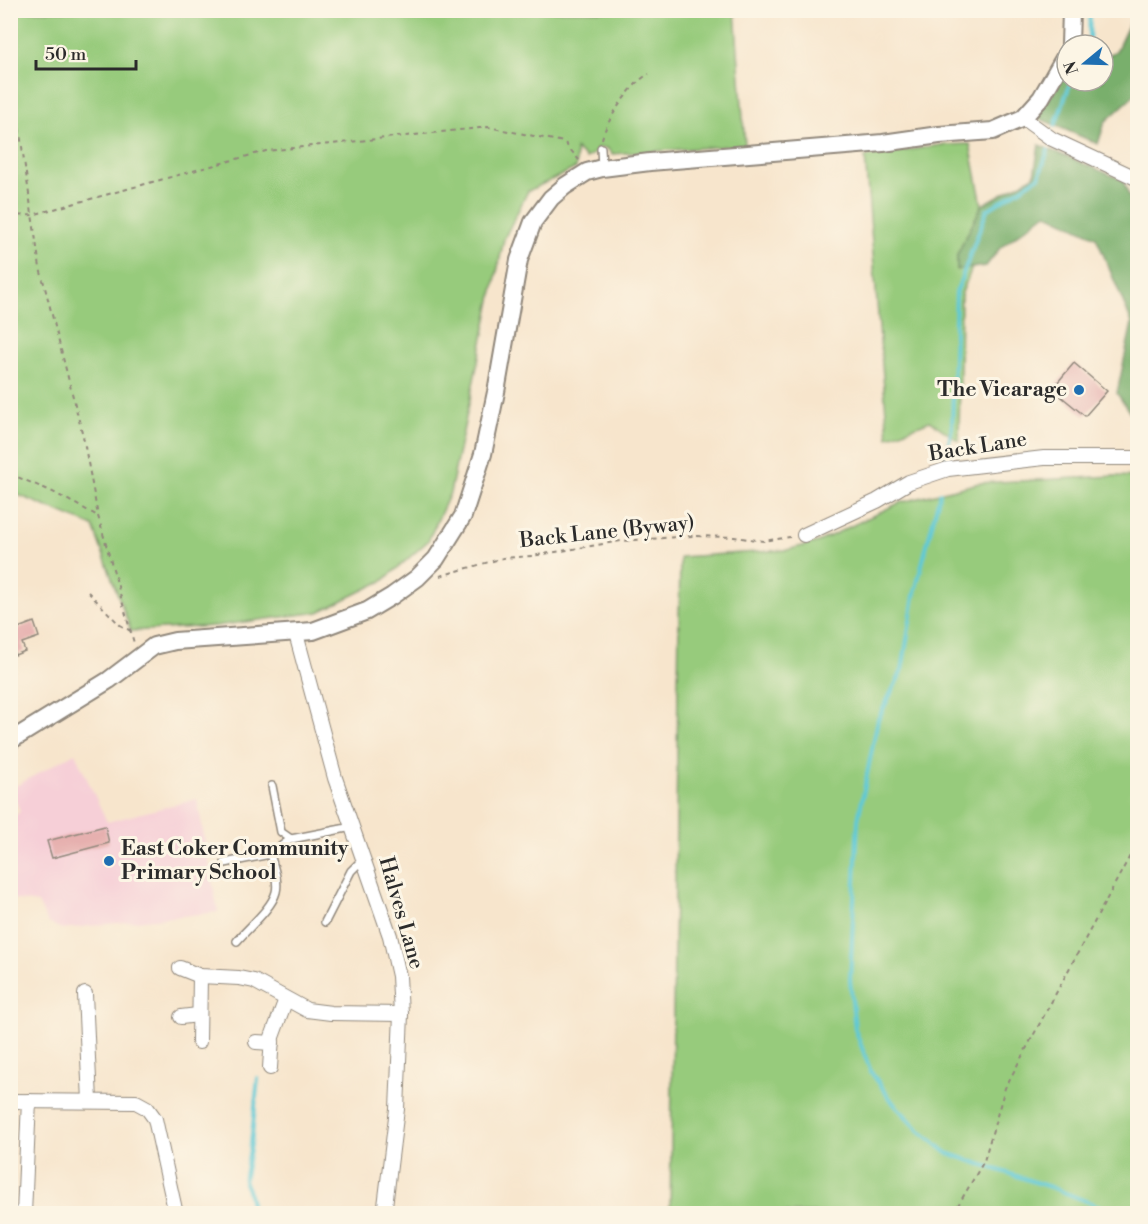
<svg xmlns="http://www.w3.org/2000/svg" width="1148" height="1224" font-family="'Libre Bodoni',serif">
  <rect width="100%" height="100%" fill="#fcf5e5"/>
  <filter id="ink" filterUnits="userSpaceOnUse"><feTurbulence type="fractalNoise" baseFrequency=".0167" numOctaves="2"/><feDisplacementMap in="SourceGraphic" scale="12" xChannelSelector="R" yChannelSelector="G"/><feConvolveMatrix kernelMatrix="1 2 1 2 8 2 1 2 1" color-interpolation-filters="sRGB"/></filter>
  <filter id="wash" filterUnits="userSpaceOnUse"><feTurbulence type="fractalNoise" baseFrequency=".008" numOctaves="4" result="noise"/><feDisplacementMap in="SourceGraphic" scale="24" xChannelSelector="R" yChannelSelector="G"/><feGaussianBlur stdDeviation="1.35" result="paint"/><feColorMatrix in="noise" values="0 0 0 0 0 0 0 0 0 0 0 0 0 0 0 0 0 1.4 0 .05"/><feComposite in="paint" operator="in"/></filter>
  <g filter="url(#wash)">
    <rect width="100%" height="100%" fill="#f7e5cc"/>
    <!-- built -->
    <path fill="#f6cfd7" d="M75,753L107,822L197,799L218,912L62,929L48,923L38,903L11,899L10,819L20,812L12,788Z"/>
    <!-- green -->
    <g fill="#97cb7c" stroke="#617b54" stroke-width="1.5">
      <path d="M10,11H735L745,145L612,154L607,148H597L595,153L586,158L576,149V168L528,191L504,239L450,493L428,541L384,580L319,612L215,626L131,631L93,526L11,492Z"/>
      <path d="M970,144L982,205L957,255V270L972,268L961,295L959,441L930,421L888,437L865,157L941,145Z"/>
      <path d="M1115,476L1138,477L1137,1213H670L680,557L787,550L818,542L899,503L979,483Z"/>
    </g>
    <!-- forest -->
    <g fill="#79af6c" stroke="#526d4c" stroke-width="1.5">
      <path d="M1135,11H1137V93L1105,122L1098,144L1036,117L1056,89L1067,66V81H1103V58L1116,51Z"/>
      <path d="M1039,145L1123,180L1137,218V424L1117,393L1132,323L1096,237L1046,213L1000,248L986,266L957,270V255L982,205L1034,176Z"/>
    </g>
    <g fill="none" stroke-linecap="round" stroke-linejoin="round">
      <!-- stream -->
      <g stroke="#5ec9d6" stroke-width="4">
        <path d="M1087,45L1089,41L1090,10"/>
        <path d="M1055,126L1071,81"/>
        <path d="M946,458L952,427L956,293L987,210L1039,177L1048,150"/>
        <path d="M940,493L914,596L902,671L878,719L858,820L850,980L855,1029L871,1072L894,1104L920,1131L947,1153L1053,1188L1119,1214"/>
        <path d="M253,1214L248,1190L244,1181L251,1144L258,1078"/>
      </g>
    </g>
    <g id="blocks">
      <!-- building -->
      <g fill="#e6b0af">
        <path d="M1074,363L1107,391L1085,416L1052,389Z"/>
        <path d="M34,622L39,637L22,643L25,651L15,655L10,643V631Z"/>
        <path d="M105,826L109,843L52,858L47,841Z"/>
      </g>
    </g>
  </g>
  <g filter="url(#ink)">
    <use href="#blocks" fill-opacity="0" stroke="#91887c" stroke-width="1.5"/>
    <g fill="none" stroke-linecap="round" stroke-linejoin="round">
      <defs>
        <g id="service">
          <path d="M601,148L602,168"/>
          <path d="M272,786L281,832L291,839L352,827"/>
          <path d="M225,863L270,854L291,839"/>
          <path d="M325,922L351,871L363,859"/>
          <path d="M237,941C248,928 272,908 276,892C279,881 273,865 270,854"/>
        </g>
        <g id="minor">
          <path d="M1023,118L1052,139L1138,179"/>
          <path d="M804,535L877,501L909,482L948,469L1044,458H1138"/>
          <path d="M296,634L335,778L390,936L399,976L401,1014L397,1109L384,1214"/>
          <path d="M180,968L200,976L239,978L254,981L307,1010L331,1013L401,1014"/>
          <path d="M85,994L90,1101"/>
          <path d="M181,1017L198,1015"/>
          <path d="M199,1042L200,976"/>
          <path d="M256,1042L272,1043"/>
          <path d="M270,1068L272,1037L286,999"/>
          <path d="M10,1101L136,1102L147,1108L155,1119L176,1214"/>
          <path d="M24,1214L29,1101"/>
        </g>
        <g id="tertiary">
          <path d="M1070,45L1071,10"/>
          <path d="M10,741L109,680L154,646L175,641L313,631L367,611L392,596L417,578L436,559L463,516L483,454L496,392L519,260L533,222L551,198L565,186L587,172L602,168L650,162L883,143L939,135L993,131L1023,118L1041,98L1067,53"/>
        </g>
      </defs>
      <!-- service casing -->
      <use href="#service" stroke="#91887c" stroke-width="10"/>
      <!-- minor casing -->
      <use href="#minor" stroke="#91887c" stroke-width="16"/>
      <!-- tertiary casing -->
      <use href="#tertiary" stroke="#91887c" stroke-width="20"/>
      <!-- path -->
      <g stroke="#91887c" stroke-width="2" stroke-dasharray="4.5 4.5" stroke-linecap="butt">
        <path d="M10,66L40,268L83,436L98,516L134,643"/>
        <path d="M602,139C606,121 632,82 649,74"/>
        <path d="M10,216L32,215L266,151L488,127L564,142L579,160"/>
        <path d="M10,474L51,491L98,516"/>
        <path d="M440,576L503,558L532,556L621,541L692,536L734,537L764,541L790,537"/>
        <path d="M88,592L120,625L131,631"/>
        <path d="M953,1214L984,1161L1005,1088L1138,841"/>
      </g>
      <!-- service -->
      <use href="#service" stroke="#fff" stroke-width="7"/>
      <!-- minor -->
      <use href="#minor" stroke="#fff" stroke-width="14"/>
      <!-- tertiary -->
      <use href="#tertiary" stroke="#fff" stroke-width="16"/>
    </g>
  </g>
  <!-- markers -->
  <g fill="#1f6fb2" stroke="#fcf5e5" stroke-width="2">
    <circle cx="1079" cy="390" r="6"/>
    <circle cx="109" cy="861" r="6"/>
  </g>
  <g text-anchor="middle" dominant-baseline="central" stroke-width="6" stroke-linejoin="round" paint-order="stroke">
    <!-- poi labels -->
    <g font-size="21" font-weight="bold" fill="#2b2b2b" stroke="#fcf5e5" text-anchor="end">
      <text x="1067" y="390">The Vicarage</text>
      <text x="121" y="849" text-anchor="start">East Coker Community<tspan x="121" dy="24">Primary School</tspan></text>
    </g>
    <!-- street labels -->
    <g font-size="21" fill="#2b2b2b" stroke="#fcf5e5">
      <text transform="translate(978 447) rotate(-9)">Back Lane</text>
      <text transform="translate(607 532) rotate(-6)">Back Lane (Byway)</text>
      <text transform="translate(401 913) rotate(74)">Halves Lane</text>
    </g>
  </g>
  <!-- margin -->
  <rect width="1148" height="1224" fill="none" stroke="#fcf5e5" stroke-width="36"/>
  <!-- north arrow -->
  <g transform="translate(1085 63) rotate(251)"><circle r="28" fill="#fcf5e5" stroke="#a8a49b" stroke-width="1.5"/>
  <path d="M0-4.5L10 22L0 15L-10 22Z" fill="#1f6fb2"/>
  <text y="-9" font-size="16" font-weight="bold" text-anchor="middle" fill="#2b2b2b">N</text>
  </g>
  <!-- scale -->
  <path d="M36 60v9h100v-9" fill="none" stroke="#2b2b2b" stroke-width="3"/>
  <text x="45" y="60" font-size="18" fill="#2b2b2b" stroke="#fcf5e5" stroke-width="4.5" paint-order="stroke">50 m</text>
</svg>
